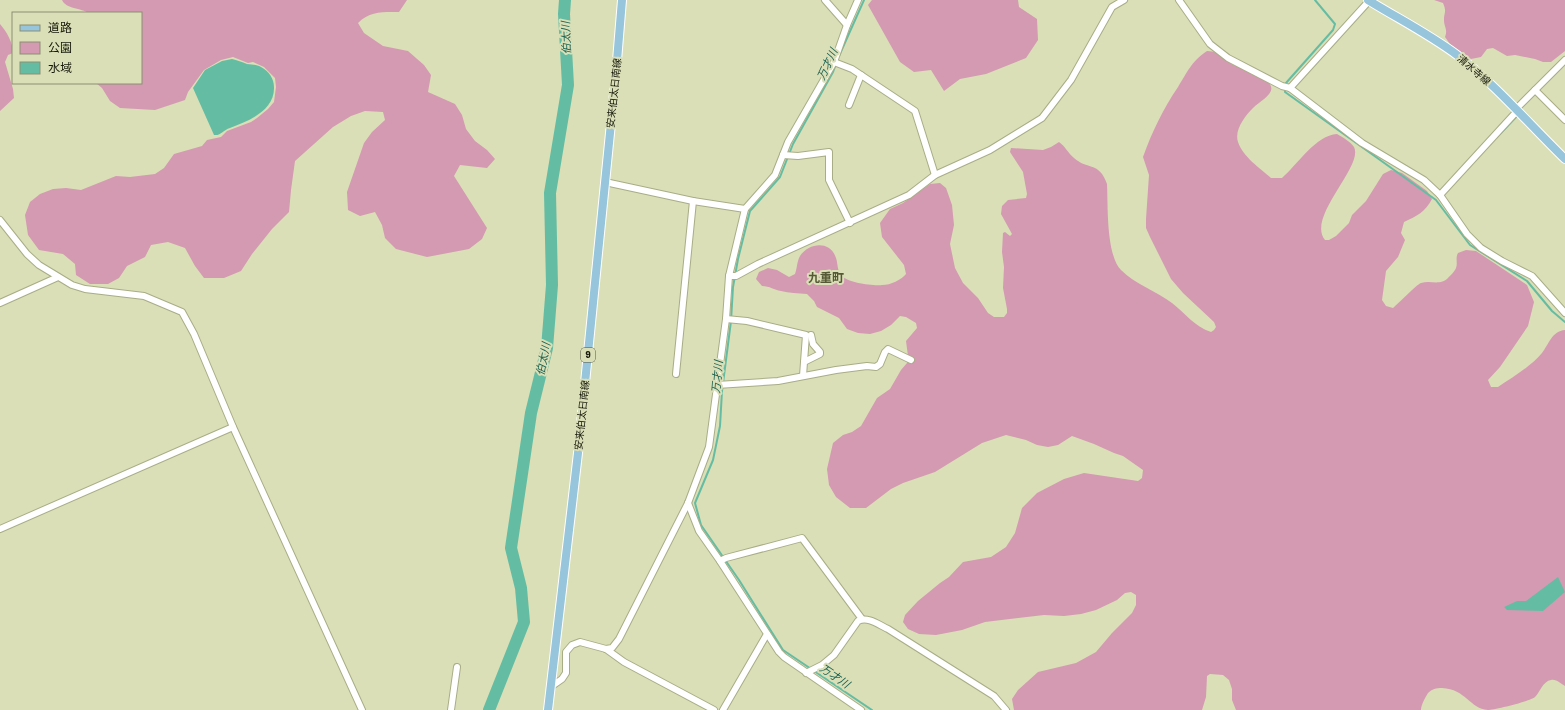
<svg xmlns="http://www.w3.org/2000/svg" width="1565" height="710" font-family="Poppins,'Noto Sans JP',sans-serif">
  <rect width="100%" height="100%" fill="#dadfb7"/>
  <!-- green -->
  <g fill="#d39ab2">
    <path d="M62,0H407L399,12C382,12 370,11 358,23L364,33L383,46L408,51L424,65L431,75L428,92L455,104L462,115L466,129L475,141L487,150L495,159L487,168L460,165L454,176L487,228L482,239L469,249L427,257L396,249L385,238L382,225L375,212L360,216L348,210L347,192L364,143L372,132L385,120L383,112L365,111L351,116L333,127L295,161L291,190L289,212L272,229L252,254L241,271L224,278H204L195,266L185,248L168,242L151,245L145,257L127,266L119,278L108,284H90L76,275L75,264L63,254L39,250L28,235L25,215L30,202L40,194L53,189L66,188L81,190L116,176L130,177L155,174L164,168L174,154L202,146L207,140L221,137L227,131L251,122L257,118L268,109L274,102L276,87L275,78L264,67L253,62L248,63L233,57L221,60L204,70L188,92L185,100L155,110L120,108L110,101L102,88L96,83H141V13H89C81,8 66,9 62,0Z"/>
    <path d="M872,0H1018L1019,7L1037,19L1038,40L1026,58L986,74L960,79L944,91L931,70L914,72L900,62L868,5Z"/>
    <path d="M1434,0H1565V51L1551,62H1543L1535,59L1515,55L1507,56L1493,48L1487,49L1481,57L1471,59L1450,44L1445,37C1448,29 1444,27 1444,20C1444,12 1447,12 1443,3Z"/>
    <path d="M0,24C7,32 13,43 13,53L8,55L5,62L13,89L14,98L0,111Z"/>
    <path d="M1207,51C1222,51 1226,64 1239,67C1247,69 1253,73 1261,77C1284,90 1263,98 1253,108C1245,116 1234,130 1238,142C1243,157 1260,168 1271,178H1282C1297,165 1316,135 1337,134C1342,137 1351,142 1354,147C1364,166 1306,217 1325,240H1329L1336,236L1349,223L1352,215L1366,201L1383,174L1391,170L1402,173L1427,191L1432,199C1425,212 1417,216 1404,222L1401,233L1405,240L1398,257L1386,271L1382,300L1386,306L1393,308C1399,303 1416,285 1421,283C1431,280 1440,286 1448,278C1450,276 1455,271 1456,268C1458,263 1455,258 1458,253L1466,250L1476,251L1527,285L1534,302L1528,326L1500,367L1488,380L1491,387H1498C1513,377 1530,367 1542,353C1549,344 1552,331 1565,330V686C1561,684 1557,679 1551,680C1543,681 1540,692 1535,697C1531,701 1494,710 1488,710C1470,709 1466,689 1442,688C1436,688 1432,689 1428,693C1425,698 1421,705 1421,710H1236L1232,700V689L1229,680L1223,675L1210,674L1207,676L1206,697L1202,710H1014L1012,699L1018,690L1038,672L1076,663L1096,652L1112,633L1132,613L1136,605V595L1131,592L1125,593L1117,600L1096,610L1081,614L1064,616L1044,615L985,622L962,630L936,635L919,634L908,629L903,622L905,615L918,601L940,583L949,577L963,562L991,557L1006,547L1015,533L1022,508L1037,493L1064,479L1084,473L1138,481L1142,478L1143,470L1123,456L1114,453L1094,444L1072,436L1058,445L1048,447L1037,445L1026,440L1006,435L982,443L935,472L903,483L891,489L866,508H850L836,497L829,485L827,469L833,443L843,435L852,432L861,426L877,398L890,389L901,370L907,363L908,356L906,341L917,328L916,323L906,317L900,316L891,325L881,331L870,334L858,333L847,329L839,318L817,307L814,301L807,294C798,293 789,293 781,291C774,290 770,286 762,286L756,279L759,272L768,268L777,270L789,277L795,274C797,269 797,261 800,256C809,243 830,240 836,258C838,264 837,270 841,275C847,283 873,286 882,285C891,285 901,280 906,274L904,265L882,237L880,223L890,209L903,203L930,184L940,183L946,188L952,205L954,225L950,244L955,268L963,283L978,298L988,313L994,317H1004L1007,313V309L1003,288L1004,267L1002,252L1003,233L1005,232L1010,236L1012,234L1001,214L1002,206L1008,200L1026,198L1027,194L1023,172L1010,152L1011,148L1043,150L1051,147L1059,142C1065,146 1068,153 1074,158C1087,170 1099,161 1107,184C1108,205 1106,255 1121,270C1135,284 1156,291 1172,303C1185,313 1195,327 1211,332L1214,330L1216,327L1214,322L1183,293L1171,279L1150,237L1146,228V219L1149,175L1143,157C1152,132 1163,109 1178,87C1188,71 1191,62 1207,51Z"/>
  </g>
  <!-- water -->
  <g fill="#64bda3">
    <path d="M232,59C237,60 242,62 247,64C252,65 256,64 261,67C269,71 274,79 274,87C275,111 248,121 230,128C223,130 221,136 214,135L193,88L205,70L222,61Z"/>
    <path d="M1558,577L1565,592L1543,611L1507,610L1504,607L1517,601H1526Z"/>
  </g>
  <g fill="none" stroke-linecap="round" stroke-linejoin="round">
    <!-- stream -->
    <g stroke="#64bda3" stroke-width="2">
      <path d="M1315,0L1335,24L1333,30L1286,83L1285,92L1436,200L1470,245L1527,281L1552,311L1565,322"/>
      <path d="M839,56L864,0"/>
      <path d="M836,64L833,72L793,144L780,177L750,211L738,259L733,287L731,321L722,391L720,426L713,460L695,503L701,525L739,580L783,650L872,710"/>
      <path d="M1496,138L1518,115"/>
    </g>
    <!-- river -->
    <path stroke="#64bda3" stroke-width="12" d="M489,710L524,622L521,588L511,548L531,413L547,348L552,285L550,193L568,85L564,14L565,0"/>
    <defs>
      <g id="minor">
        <path d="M825,0L847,25"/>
        <path d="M1179,0L1210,44L1228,58L1282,86L1290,88L1362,143L1424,180L1440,195L1467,234L1481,248L1502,261L1532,276L1565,313"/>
        <path d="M834,62L852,69L915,111L935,175"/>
        <path d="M1290,88L1369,1"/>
        <path d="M1535,90L1565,120"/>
        <path d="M849,105L861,75"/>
        <path d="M1516,109L1565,60"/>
        <path d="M783,155L798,156L829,152V180L850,223"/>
        <path d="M605,182L693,201L745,209"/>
        <path d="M1440,195L1518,110"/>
        <path d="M0,220L27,254L39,265L72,285L85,289L144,296L182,312L194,334L233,427L362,710"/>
        <path d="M729,276H736L758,264L909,195L935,175L990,150L1042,118L1071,80L1112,7L1124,0"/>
        <path d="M0,303L58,277"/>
        <path d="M726,319L747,321L806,335L804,362"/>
        <path d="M676,374L693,201"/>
        <path d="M803,376L804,362L820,354V352L813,344L811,335"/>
        <path d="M717,385L778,381L836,370L867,366L876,367L880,364L885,352L888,349L911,360"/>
        <path d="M688,503L699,531L720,561L779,652L784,657L861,710"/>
        <path d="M0,529L233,427"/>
        <path d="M720,561L726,558L802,538L862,619"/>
        <path d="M606,649L612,648L619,639L688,503L709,447L726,319L729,276L745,209L775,175L788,142L834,62L847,25L858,0"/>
        <path d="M806,673L822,665L834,655L858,621C868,616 879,625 888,629L994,696L1006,710"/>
        <path d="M552,686L562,679L566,673V652L572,645L580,642L606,649L624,662L714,710"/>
        <path d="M451,710L457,667"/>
        <path d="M723,710L767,634"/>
      </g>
      <g id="major">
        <path d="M1368,0C1397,18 1429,34 1457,55C1496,85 1529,124 1565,159"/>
        <path d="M548,710L578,453L616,73L622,0"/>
      </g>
    </defs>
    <!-- minor casing -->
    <use href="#minor" stroke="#a9ad86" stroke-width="8"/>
    <!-- major casing -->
    <use href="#major" stroke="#fff" stroke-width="10"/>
    <!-- minor -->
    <use href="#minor" stroke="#fff" stroke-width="6"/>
    <!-- major -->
    <use href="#major" stroke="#96c5dc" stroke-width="8"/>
  </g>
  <g text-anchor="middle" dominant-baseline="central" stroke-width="4" stroke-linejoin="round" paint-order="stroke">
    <!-- shield labels -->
    <rect fill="#dadfb7" stroke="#52543e" stroke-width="1" x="581" y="348" width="14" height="14" rx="3"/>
    <g font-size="9" font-weight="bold" fill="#17180a">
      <text x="588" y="355">9</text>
    </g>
    <!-- street labels -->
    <g font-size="10" fill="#17180a" stroke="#dadfb7">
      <text transform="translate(1474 70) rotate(41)">清水寺線</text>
      <text transform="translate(614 93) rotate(-84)">安来伯太日南線</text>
      <text transform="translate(582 415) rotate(-84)">安来伯太日南線</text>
    </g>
    <!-- water labels -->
    <g font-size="11" font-style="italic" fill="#1f6452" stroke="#dadfb7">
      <text transform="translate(566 38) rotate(-92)">伯太川</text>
      <text transform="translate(827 64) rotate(-65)">万才川</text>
      <text transform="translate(543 359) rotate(-79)">伯太川</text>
      <text transform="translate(717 377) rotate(-85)">万才川</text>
      <text transform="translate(835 676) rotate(34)">万才川</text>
    </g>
    <!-- quarter labels -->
    <g font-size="12" font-weight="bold" fill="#565935" stroke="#dadfb7">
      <text x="826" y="277">九重町</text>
    </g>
  </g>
  <!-- legend -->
  <rect x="12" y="12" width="130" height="72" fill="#dadfb7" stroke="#8c8f72"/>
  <rect x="20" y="25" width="20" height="6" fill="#96c5dc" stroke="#8c8f72"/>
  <text x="48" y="32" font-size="12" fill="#17180a">道路</text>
  <rect x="20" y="42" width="20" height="12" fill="#d39ab2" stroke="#8c8f72"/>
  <text x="48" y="52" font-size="12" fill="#17180a">公園</text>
  <rect x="20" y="62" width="20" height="12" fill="#64bda3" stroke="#8c8f72"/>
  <text x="48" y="72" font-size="12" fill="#17180a">水域</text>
</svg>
